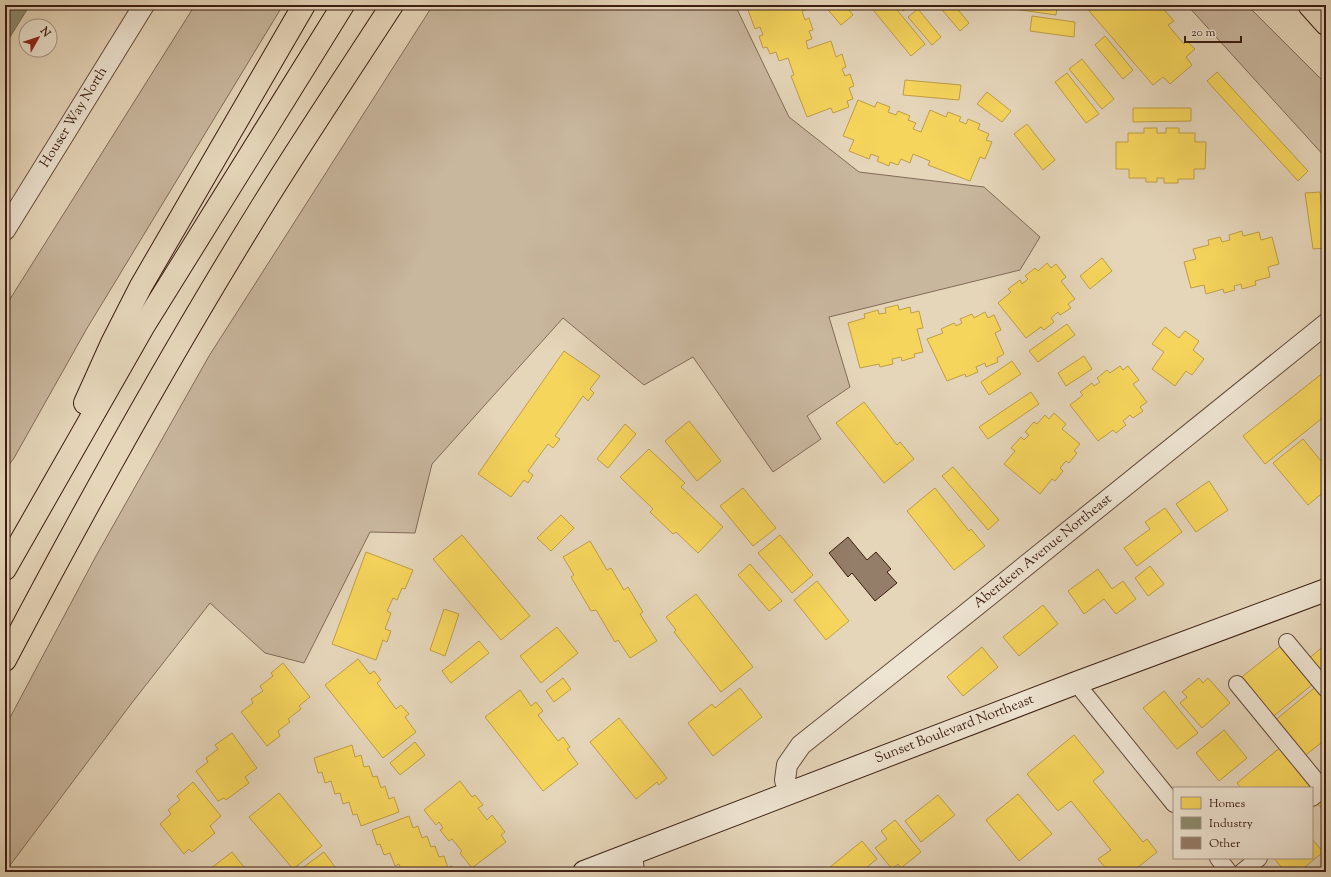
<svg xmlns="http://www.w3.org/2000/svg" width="1331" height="877" font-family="'Sorts Mill Goudy',serif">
  <rect width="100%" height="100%" fill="#e5d5b9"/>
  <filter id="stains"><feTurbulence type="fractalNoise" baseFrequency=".005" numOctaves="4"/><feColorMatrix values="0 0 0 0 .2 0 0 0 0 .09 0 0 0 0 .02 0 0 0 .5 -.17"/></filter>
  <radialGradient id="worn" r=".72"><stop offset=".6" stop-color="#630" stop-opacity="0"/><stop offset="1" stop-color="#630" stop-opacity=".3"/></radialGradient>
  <!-- green -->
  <g fill="#c8b69d" stroke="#826a58">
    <path d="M195,5H283L86,330L14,458L5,470V307Z"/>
    <path d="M433,5H735L789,117L859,172L984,187L1040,237L1020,270L829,317L850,387L807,416L821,439L773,472L693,357L644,385L563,318L432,464L415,533L370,532L304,663L265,653L210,603L131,704L5,872V727L96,556L209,356Z"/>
    <path d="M1187,5H1249L1252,10L1326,84V158Z"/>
  </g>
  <!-- homes -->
  <g fill="#f6d55c" stroke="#be9e46">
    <path d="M758,5H804L806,10L802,11L805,20L809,18L813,30L809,31L812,39L806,41L808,49L831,41L836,57L842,54L846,67L842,69L845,76L850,74L854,86L849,88L853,99L847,101L849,107L833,113L831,108L807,117L791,76L794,75L788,58L779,61L776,52L770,54L767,47L763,48L759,36L763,35L760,27L755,29L748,10Z"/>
    <path d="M824,5H845L853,15L841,25Z"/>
    <path d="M869,5H893L925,44L911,56Z"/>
    <path d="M898,5H910L903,11Z"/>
    <path d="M938,5H954L969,23L960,31Z"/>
    <path d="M994,5H1064L1063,8H1057L1056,15L993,6Z"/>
    <path d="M1084,5H1160L1174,21L1168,25L1184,44L1187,41L1195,49L1186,57L1192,65L1170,84L1163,77L1153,85Z"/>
    <path d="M918,9L941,37L932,45L908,17Z"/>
    <path d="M1032,16L1075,22L1074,37L1030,31Z"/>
    <path d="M1105,36L1133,70L1123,79L1095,45Z"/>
    <path d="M1082,59L1114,99L1102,109L1069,69Z"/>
    <path d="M1217,72L1308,171L1298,181L1207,81Z"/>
    <path d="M1067,73L1099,114L1086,123L1055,82Z"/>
    <path d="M905,80L961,85L959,100L903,95Z"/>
    <path d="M987,92L1011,111L1002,122L977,104Z"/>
    <path d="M858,100L875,107L877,102L890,107L888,112L896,115L898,111L910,116L908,120L916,123L913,129L921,132L930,110L946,117L948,112L961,117L959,121L966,124L968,119L980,124L978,129L989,134L986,140L992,142L985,159L980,157L970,181L928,165L930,161L913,154L910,163L901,159L898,165L890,162L889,166L877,161L879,157L871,154L869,159L849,151L854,140L843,136Z"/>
    <path d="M1133,108H1191V121L1133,122Z"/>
    <path d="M1027,124L1055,160L1043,170L1014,134Z"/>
    <path d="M1144,128H1157V133H1166V128H1179V133H1195V142H1206L1205,169H1194V179H1178V183H1164V178H1157V182H1146V178H1129V169H1116V142H1128V133H1144Z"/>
    <path d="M1320,192L1326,248L1313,249L1305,193Z"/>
    <path d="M1242,231L1243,236L1259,232L1261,240L1272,237L1279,264L1268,267L1270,277L1255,281L1256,285L1242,289L1241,284L1234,286L1235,290L1224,293L1223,289L1206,294L1204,285L1191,288L1184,262L1196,259L1193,249L1209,245L1208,240L1220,237L1222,242L1230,240L1229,235Z"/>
    <path d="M1102,258L1112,271L1090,289L1080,276Z"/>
    <path d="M1047,263L1051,268L1056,264L1066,277L1061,281L1075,299L1068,304L1071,308L1060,315L1058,312L1051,318L1054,322L1044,330L1041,327L1026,338L998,303L1011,292L1008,289L1020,280L1022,284L1028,279L1025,276L1035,268L1038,271Z"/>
    <path d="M898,305L899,310L910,307L911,313L919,311L923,328L917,329L923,352L914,354L915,357L902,361L901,357L892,359L893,364L880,367L879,364L860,368L848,323L865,318L864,314L878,310L879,314L886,313L885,308Z"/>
    <path d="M985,312L988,318L994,315L1001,330L995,333L1004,354L997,358L998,362L986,367L985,363L976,367L978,372L966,377L965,374L947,381L927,339L943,333L941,329L954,323L956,326L962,323L960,319L972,314L974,318Z"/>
    <path d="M1067,324L1075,335L1038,362L1029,351Z"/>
    <path d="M1165,327L1179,338L1185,331L1199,341L1193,350L1204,359L1192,375L1186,371L1175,386L1152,369L1164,352L1152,344Z"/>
    <path d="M564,351L600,376L590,389L594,393L588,401L583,396L555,436L560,439L553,448L548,444L528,471L533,475L528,483L524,480L511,497L478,474Z"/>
    <path d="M1084,356L1092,369L1066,386L1058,373Z"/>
    <path d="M1012,361L1021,374L989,395L981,382Z"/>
    <path d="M1120,366L1123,370L1128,366L1139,380L1133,384L1147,402L1140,407L1143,411L1133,418L1130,415L1123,421L1126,425L1116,433L1113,430L1098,441L1070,405L1083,395L1080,392L1092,383L1094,386L1100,382L1097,378L1107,370L1110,373Z"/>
    <path d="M1324,372L1326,375V415L1265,464L1243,436Z"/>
    <path d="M1031,392L1039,404L988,439L979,427Z"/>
    <path d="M864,402L897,445L900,442L914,459L884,483L836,423Z"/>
    <path d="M1054,413L1066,424L1062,429L1080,444L1074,451L1077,453L1069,463L1066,461L1060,468L1063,471L1055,481L1052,479L1040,494L1004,464L1015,451L1011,448L1021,437L1024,440L1029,435L1025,432L1034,422L1037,424L1045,415L1049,419Z"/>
    <path d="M689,421L721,461L697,481L665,441Z"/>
    <path d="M625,424L636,434L608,468L597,459Z"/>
    <path d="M1303,439L1326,467V490L1308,505L1273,463Z"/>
    <path d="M649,449L685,483L681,487L723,527L698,553L676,532L673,534L650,512L653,509L620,477Z"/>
    <path d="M953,467L999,520L988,530L942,476Z"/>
    <path d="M1209,481L1228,510L1196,532L1176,504Z"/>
    <path d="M743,488L776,528L753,546L720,506Z"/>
    <path d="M935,488L969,531L971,529L985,546L954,570L907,511Z"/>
    <path d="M1165,508L1182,532L1137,566L1124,548L1150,529L1145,522Z"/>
    <path d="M561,515L574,528L551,551L537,538Z"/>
    <path d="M462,535L530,616L501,640L433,559Z"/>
    <path d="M780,535L813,575L792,593L758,553Z"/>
    <path d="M590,541L607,570L611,568L624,590L628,587L643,612L640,614L657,641L630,658L618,640L615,642L596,610L591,611L571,577L574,575L563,557Z"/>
    <path d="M366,552L413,570L405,589L402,588L397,600L393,598L387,611L391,613L385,629L391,631L387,642L383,640L376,660L332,644Z"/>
    <path d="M750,564L782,601L769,611L738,575Z"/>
    <path d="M1150,566L1164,584L1148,596L1135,578Z"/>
    <path d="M1098,569L1112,589L1123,581L1136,599L1116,614L1104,599L1084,614L1068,591Z"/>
    <path d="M817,581L849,621L826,640L794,600Z"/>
    <path d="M696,594L753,667L721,692L674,632L676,630L666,617Z"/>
    <path d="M1043,605L1058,624L1019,656L1003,637Z"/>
    <path d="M444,609L459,614L445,656L430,650Z"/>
    <path d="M557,627L578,653L541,683L520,656Z"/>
    <path d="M479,641L489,653L451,683L442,671Z"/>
    <path d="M1326,644V683L1307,660Z"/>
    <path d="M1282,645L1313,684L1270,719L1238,680Z"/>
    <path d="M982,647L998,667L963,696L947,677Z"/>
    <path d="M358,659L370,674L374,671L381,680L377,683L396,709L401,705L409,714L405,717L416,732L383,758L325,685Z"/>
    <path d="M283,663L310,697L299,706L301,709L288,719L290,722L278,731L280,736L267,746L241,712L253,703L251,699L263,691L260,686L273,676L271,673Z"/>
    <path d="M563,678L571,689L554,702L546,691Z"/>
    <path d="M1199,678L1203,683L1208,678L1230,703L1202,728L1180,703L1187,697L1182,692Z"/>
    <path d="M1318,685L1326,695V739L1302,758L1273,722Z"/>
    <path d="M740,688L762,717L713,756L688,723L712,704L715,708Z"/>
    <path d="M520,690L531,706L536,702L543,711L538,715L558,741L563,737L570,747L567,749L578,764L543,791L485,717Z"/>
    <path d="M1164,691L1198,733L1177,749L1143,708Z"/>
    <path d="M619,718L667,778L659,785L657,782L636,799L590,742Z"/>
    <path d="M1224,730L1247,758L1219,781L1196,753Z"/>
    <path d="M232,733L257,768L245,777L249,783L226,800L224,798L218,801L196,771L208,762L206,758L218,749L215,745Z"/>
    <path d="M1074,735L1104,772L1093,781L1143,842L1147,839L1157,852L1132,872H1109L1098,859L1111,850L1071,801L1058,811L1027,774Z"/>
    <path d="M415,742L425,755L400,775L390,763Z"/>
    <path d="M352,745L355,757L361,755L364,767L369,766L373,777L377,776L381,788L385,786L389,799L394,797L399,812L361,826L357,814L353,815L349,802L343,804L340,793L335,794L331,781L325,783L322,772L318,773L314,758Z"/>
    <path d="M1282,746L1313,784L1308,788H1241L1237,783Z"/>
    <path d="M460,781L472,797L475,795L483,805L478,808L487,820L492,815L505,832L501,835L506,842L472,868L460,853L462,851L452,839L449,841L440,830L443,828L439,822L436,825L424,810Z"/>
    <path d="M193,782L221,816L210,826L215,833L192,852L189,849L184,854L160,824L171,814L168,810L180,800L177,796Z"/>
    <path d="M279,793L322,846L293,869L249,817Z"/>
    <path d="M1018,794L1052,834L1019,861L986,820Z"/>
    <path d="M1326,794V814L1316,802Z"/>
    <path d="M938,795L955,815L921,842L905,821Z"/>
    <path d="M409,816L413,828L418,826L422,838L427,836L431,847L435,846L439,857L444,856L448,868L452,866L455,872H402L399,864L395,866L390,853L384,855L380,844L377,845L372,830Z"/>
    <path d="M895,820L921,852L901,868L898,864L892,869L875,848L887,839L881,831Z"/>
    <path d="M1312,839L1323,852L1299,872H1285L1274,858H1312Z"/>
    <path d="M862,841L877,859L861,872H824Z"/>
    <path d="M232,852L248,872H206Z"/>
    <path d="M324,852L335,867L329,871L330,872H297Z"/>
  </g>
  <!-- industry -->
  <path fill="#8c8c6e" stroke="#746b52" d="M5,5H30L5,45Z"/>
  <!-- building -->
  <path fill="#947d69" stroke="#3c1d12" d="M848,537L867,560L876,552L891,569L887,572L897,583L875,601L852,573L848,577L829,553Z"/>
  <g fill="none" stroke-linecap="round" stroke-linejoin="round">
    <defs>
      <g id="minor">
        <path d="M1287,642L1326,689"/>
        <path d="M1076,683L1174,804"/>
        <path d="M1237,684L1323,789"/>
        <path d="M1312,798L1326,787"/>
        <path d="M634,852L636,872"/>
        <path d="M1218,858L1229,872"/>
        <path d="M1242,872L1259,858"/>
      </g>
      <g id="tertiary">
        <path id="s1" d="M5,230L144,5"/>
        <path id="s2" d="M789,793L785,780L787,765L801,745L961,618L1326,324"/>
      </g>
      <g id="secondary">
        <path id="s3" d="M584,872L1076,683L1326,590"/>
      </g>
      <path id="primary" d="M1309,5L1326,24"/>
      <g id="motorway">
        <path d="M85,403L112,343L141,286L304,5"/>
        <path d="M5,569L143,327L343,5"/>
        <path d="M5,660C88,502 175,346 269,195C309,131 351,68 392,5"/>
      </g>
    </defs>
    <!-- minor casing -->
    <use href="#minor" stroke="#664b3c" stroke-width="18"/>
    <!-- tertiary casing -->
    <use href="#tertiary" stroke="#664b3c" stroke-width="22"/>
    <!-- secondary casing -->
    <use href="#secondary" stroke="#3c1d12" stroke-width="24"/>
    <!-- primary casing -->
    <use href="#primary" stroke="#3c1d12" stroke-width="24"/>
    <!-- motorway casing -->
    <use href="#motorway" stroke="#3c1d12" stroke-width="24"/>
    <!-- minor -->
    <use href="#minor" stroke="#eee4d2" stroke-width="16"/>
    <!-- tertiary -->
    <use href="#tertiary" stroke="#eee4d2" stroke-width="20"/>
    <!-- secondary -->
    <use href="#secondary" stroke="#eee4d2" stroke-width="22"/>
    <!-- primary -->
    <use href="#primary" stroke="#e5d5b9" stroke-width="22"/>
    <!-- motorway -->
    <use href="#motorway" stroke="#e5d5b9" stroke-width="22"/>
  </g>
  <g text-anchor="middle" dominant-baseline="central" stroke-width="4" stroke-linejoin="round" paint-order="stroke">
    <!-- street labels -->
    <g font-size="14" fill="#3c1d12" stroke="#eee4d2">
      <text stroke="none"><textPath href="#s1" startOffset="132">Houser Way North</textPath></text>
      <text stroke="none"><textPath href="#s2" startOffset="363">Aberdeen Avenue Northeast</textPath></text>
      <text stroke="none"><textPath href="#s3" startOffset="397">Sunset Boulevard Northeast</textPath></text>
    </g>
  </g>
  <!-- margin -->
  <rect width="1331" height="877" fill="none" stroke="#e5d5b9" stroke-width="20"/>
  <rect x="6" y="6" width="1319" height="865" fill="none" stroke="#3c1d12" stroke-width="2"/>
  <rect x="10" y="10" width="1311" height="857" fill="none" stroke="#3c1d12"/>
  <!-- legend -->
  <rect x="1173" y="787" width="140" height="72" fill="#eee4d2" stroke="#a79485"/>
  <rect x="1181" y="797" width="20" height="12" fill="#f6d55c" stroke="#a79485"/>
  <text x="1209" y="807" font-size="12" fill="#3c1d12">Homes</text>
  <rect x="1181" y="817" width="20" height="12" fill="#8c8c6e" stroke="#a79485"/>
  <text x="1209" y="827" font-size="12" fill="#3c1d12">Industry</text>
  <rect x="1181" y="837" width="20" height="12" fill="#947d69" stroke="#a79485"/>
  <text x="1209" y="847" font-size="12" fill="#3c1d12">Other</text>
  <!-- north arrow -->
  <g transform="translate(38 38) rotate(51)"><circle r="19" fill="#eee4d2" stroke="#a79485"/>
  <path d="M0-3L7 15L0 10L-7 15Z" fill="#8f2418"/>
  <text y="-6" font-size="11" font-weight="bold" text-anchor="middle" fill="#3c1d12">N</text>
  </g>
  <!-- scale -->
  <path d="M1185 36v6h56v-6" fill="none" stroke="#3c1d12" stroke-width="2"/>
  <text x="1191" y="36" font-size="12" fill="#3c1d12" stroke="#eee4d2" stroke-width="3" paint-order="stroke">20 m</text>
  <rect width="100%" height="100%" filter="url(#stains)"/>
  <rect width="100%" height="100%" fill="url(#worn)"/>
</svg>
